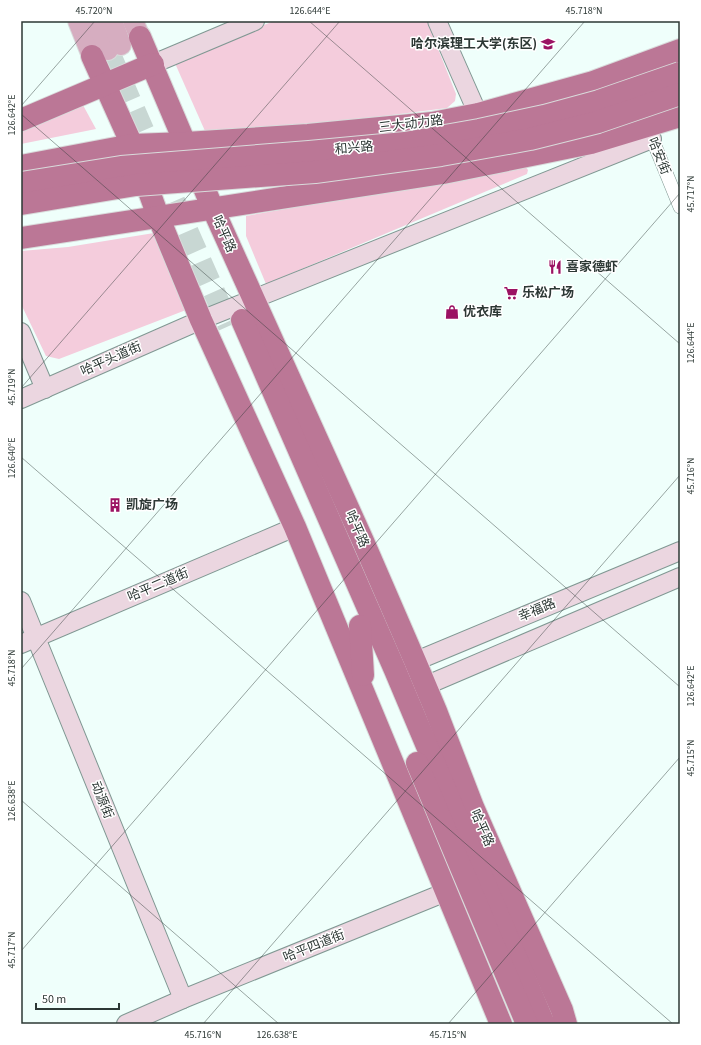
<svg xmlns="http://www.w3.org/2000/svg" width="701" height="1045" font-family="'Source Sans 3','Noto Sans SC',sans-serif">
  <rect width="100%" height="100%" fill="#effffb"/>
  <!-- green -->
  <g fill="#f4ccdc">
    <path d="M274,21H427L456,94L455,101L447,108L219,137L205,131L174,61Z"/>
    <path d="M78,96L96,129L21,144V121Z"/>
    <path d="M525,166L528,170L527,174L266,284L246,236V216Z"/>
    <path d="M154,233L186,310L59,359L46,356L21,304V251L68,247Z"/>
  </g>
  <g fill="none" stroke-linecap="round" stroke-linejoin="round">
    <!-- highway-tunnel -->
    <path stroke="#c8d7d3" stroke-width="22" stroke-dasharray="22 11" stroke-linecap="butt" d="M108,50L229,326"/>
    <defs>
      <path id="street" d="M649,131L680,207"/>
      <g id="secondary">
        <path d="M437,21L478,114"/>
        <path d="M153,64L255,21"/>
        <path d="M21,332L45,389"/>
        <path d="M21,399L201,320L652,139"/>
        <path d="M21,601L183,999"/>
        <path d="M21,644L295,527"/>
        <path d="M404,666L680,551"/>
        <path d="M413,691L680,577"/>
        <path d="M126,1024L183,999L446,892"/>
      </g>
      <g id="primary">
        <path d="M78,21L92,56"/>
        <path d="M97,21L108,50"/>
        <path d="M112,21L121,45"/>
        <path d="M133,21L140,37"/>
      </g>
      <g id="highway">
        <path d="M140,37L213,209L363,541L415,661L436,711L473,807L562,1010L566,1024"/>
        <path d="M92,56L132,145L158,216L201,320L295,527L501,1024"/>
        <path d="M21,120L153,64"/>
        <path d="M21,166L132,145L186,143L308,135L432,123L478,114L593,82L680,50"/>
        <path d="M21,238L443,173L591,143L680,116"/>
        <path d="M242,320L395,670L544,1024"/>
        <path d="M360,626L363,675"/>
        <path d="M417,763L527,1024"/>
      </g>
    </defs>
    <!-- street casing -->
    <use href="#street" stroke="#809893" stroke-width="14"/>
    <!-- secondary casing -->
    <use href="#secondary" stroke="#809893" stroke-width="20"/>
    <!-- primary casing -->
    <use href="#primary" stroke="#d9dbdb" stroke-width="22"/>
    <!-- highway casing -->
    <use href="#highway" stroke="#d9dbdb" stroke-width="24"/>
    <!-- street -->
    <use href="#street" stroke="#fff" stroke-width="13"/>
    <!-- secondary -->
    <use href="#secondary" stroke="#ebd6e0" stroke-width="18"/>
    <!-- primary -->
    <use href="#primary" stroke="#d6adc0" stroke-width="20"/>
    <!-- highway -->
    <use href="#highway" stroke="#bb7796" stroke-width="22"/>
    <defs>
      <g id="highway-bridge">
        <path d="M21,183L121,167L309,152L405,143L479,130L544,116L599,101L680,73"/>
        <path d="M21,204L136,185L315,172L441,155L530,139L598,122L680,94"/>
      </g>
    </defs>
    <!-- highway-bridge casing -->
    <use href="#highway-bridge" stroke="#d9dbdb" stroke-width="24" stroke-linecap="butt"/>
    <!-- highway-bridge -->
    <use href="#highway-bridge" stroke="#bb7796" stroke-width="22"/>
  </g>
  <!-- ticks -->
  <path fill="none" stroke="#2d3835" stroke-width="1" stroke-opacity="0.45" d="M309,21L680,344M21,106L95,21M21,114L680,687M21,388L340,21M21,457L673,1024M21,669L585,21M21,800L279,1024M21,951L680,193M203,1024L680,475M448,1024L680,757"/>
  <!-- icons -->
  <defs>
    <symbol id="university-bare" viewBox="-9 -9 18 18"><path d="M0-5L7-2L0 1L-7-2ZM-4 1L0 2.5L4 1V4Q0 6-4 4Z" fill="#9b1263" stroke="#fff" stroke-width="2.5" paint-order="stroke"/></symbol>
    <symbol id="restaurant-bare" viewBox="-9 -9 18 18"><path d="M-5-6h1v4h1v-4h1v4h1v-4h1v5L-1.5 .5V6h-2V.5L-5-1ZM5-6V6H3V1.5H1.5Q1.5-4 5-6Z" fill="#9b1263" stroke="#fff" stroke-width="2.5" paint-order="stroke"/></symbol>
    <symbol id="supermarket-bare" viewBox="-9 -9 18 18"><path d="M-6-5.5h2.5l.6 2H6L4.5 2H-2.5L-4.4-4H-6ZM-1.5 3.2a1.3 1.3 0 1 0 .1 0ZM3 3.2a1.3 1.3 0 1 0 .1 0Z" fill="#9b1263" stroke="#fff" stroke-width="2.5" paint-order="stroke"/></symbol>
    <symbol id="shop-bare" viewBox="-9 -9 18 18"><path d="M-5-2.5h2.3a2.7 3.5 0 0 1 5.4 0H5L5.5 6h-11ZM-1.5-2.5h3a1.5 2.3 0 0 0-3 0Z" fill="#9b1263" stroke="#fff" stroke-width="2.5" paint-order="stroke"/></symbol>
    <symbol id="building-bare" viewBox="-9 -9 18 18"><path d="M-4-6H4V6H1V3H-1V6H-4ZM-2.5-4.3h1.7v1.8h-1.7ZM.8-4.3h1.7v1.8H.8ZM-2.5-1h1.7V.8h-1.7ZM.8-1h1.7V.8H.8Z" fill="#9b1263" stroke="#fff" stroke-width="2.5" paint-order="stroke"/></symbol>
  </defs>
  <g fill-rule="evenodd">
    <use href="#university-bare" x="538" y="34" width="20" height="20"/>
    <use href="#restaurant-bare" x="545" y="257" width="20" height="20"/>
    <use href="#supermarket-bare" x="501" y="283" width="20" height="20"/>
    <use href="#shop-bare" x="442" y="302" width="20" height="20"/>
    <use href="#building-bare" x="105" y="495" width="20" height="20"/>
  </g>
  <g text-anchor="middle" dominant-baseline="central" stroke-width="3" stroke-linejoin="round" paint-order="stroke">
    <!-- poi labels -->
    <g font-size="13" font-weight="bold" fill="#2d3835" stroke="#fff" text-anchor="start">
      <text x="537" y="44" text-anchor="end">哈尔滨理工大学(东区)</text>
      <text x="566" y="267">喜家德虾</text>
      <text x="522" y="293">乐松广场</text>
      <text x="463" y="312">优衣库</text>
      <text x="126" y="505">凯旋广场</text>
    </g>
    <!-- street labels -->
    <g font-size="13" fill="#2d3835" stroke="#fff">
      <text transform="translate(411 124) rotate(-7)">三大动力路</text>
      <text transform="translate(354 148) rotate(-5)">和兴路</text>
      <text transform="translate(659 156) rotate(68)">哈安街</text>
      <text transform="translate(224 234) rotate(66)">哈平路</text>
      <text transform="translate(111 359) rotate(-24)">哈平头道街</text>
      <text transform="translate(357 529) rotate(66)">哈平路</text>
      <text transform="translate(158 585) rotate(-23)">哈平二道街</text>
      <text transform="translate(537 610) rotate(-23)">幸福路</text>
      <text transform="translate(102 800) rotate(68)">动源街</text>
      <text transform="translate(482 828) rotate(66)">哈平路</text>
      <text transform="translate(314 946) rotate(-22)">哈平四道街</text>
    </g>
  </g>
  <!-- border -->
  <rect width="701" height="1045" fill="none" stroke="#ffffff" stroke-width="44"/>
  <!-- scale -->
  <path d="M36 1003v6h83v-6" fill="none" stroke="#2d3835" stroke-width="2"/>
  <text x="42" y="1003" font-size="12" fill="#2d3835" stroke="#ffffff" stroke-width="3" paint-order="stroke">50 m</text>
  <rect x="22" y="22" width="657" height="1001" fill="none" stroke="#2d3835" stroke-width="1.5"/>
  <g font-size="10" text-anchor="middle" fill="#2d3835">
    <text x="94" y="14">45.720°N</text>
    <text x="310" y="14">126.644°E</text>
    <text x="584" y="14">45.718°N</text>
    <text transform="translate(11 115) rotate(-90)" y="4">126.642°E</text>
    <text transform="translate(690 194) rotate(-90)" y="4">45.717°N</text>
    <text transform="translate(690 343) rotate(-90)" y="4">126.644°E</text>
    <text transform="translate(11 387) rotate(-90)" y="4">45.719°N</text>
    <text transform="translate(11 458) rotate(-90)" y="4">126.640°E</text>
    <text transform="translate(690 476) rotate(-90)" y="4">45.716°N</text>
    <text transform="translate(11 668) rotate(-90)" y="4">45.718°N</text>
    <text transform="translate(690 686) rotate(-90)" y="4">126.642°E</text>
    <text transform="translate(690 758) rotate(-90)" y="4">45.715°N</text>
    <text transform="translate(11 801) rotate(-90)" y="4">126.638°E</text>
    <text transform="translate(11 950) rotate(-90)" y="4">45.717°N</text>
    <text x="203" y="1038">45.716°N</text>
    <text x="277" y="1038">126.638°E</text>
    <text x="448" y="1038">45.715°N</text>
  </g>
</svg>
